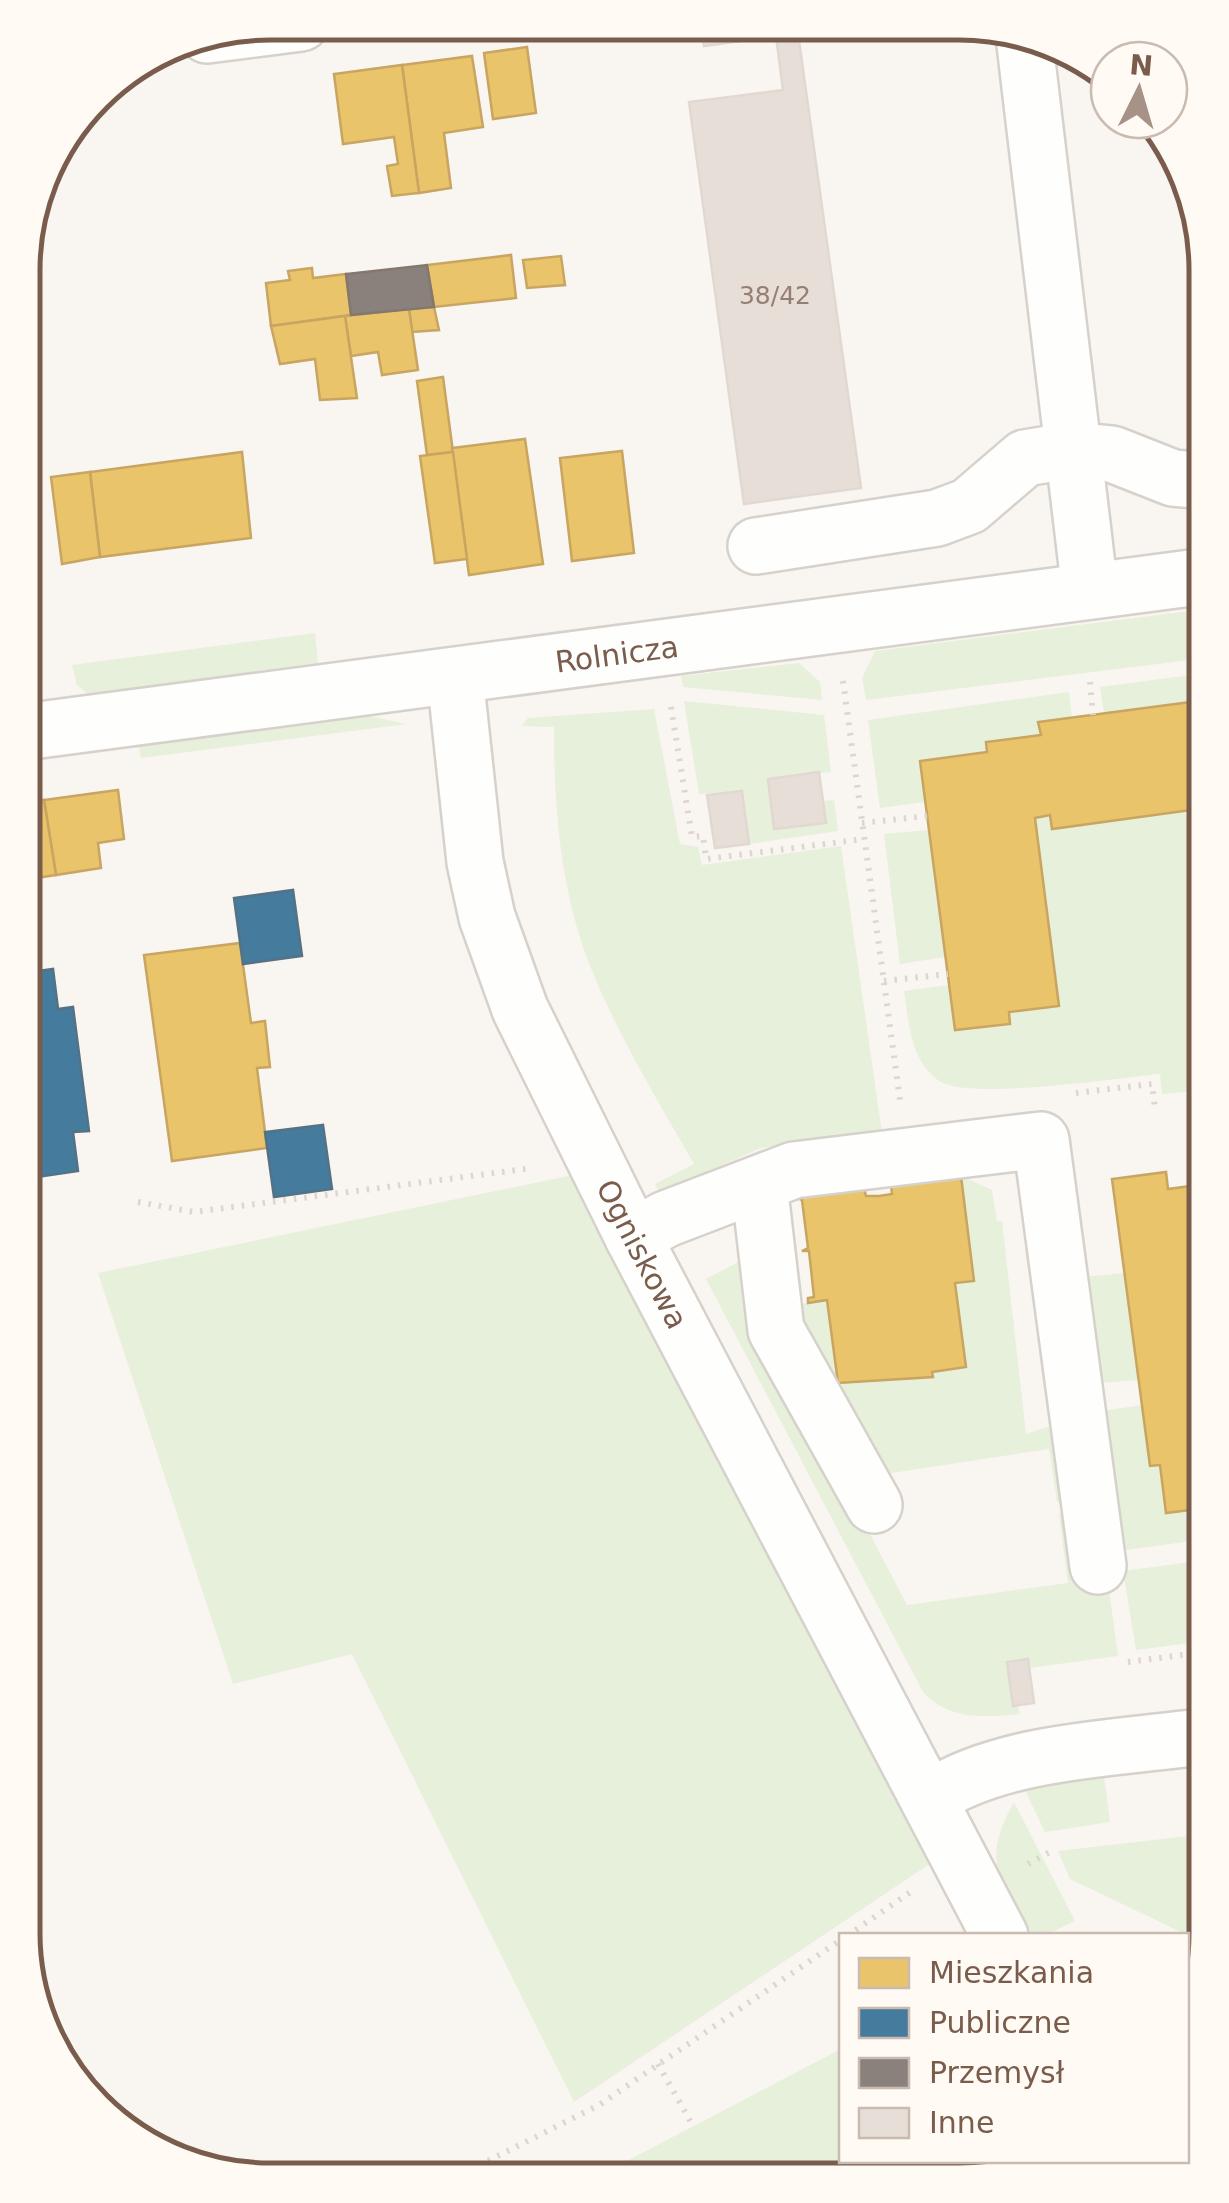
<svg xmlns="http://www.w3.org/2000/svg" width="1229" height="2203" font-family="'DejaVu Sans',sans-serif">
  <rect width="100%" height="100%" fill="#f9f5f0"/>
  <!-- green -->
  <g fill="#e7f0db">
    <path d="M1206,609V658L866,700L862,678L875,651Z"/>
    <path d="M315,633L318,663L88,694L77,685L72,665Z"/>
    <path d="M799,663L820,682L822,700L683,687L681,676Z"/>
    <path d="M1206,673V700L1104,713L1100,687Z"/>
    <path d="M1069,692L1072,718L1039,722L1041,735L986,742L987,752L920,761L925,802L880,808L868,720Z"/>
    <path d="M684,701L824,715L831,772L769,779L774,829L825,823L823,801L834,800L838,831L749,844L742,791L699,794Z"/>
    <path d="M654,709L680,844L698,847L702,865L841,846L882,1133L761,1148L667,1189L658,1190L655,1184L694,1164C654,1094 597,1001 576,924C558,859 554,794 554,727L522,726L528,718Z"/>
    <path d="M368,716L407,724L141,758L138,744Z"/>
    <path d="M1206,808V1090L1162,1094L1160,1074C1117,1078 974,1100 941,1082C910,1063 909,1022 904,991L949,985L956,1030L1009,1024V1012L1059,1006L1035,818L1050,815L1052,828Z"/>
    <path d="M929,830L945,957L900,964L884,834Z"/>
    <path d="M573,1175L931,1863L574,2102L352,1654L233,1684L98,1273Z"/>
    <path d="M961,1176L992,1190L997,1221H1002L1026,1434L1060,1423L1069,1497L1057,1502L1049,1449L885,1474L888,1497L794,1305L827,1300L838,1383L932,1377V1372L965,1367L955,1283L974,1280Z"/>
    <path d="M744,1259L859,1513L907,1605L1068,1583L1059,1514L1070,1510L1107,1575L1118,1656L1029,1668L1028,1659L1008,1662L1013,1705H1018L1020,1714C982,1717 951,1721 923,1692L706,1279Z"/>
    <path d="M1124,1273L1138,1380L1099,1383L1084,1277Z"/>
    <path d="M1142,1405L1150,1465H1160L1166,1513L1206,1508V1539L1119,1551L1102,1411Z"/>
    <path d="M1206,1560V1641L1136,1650L1123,1571Z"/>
    <path d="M1104,1777L1110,1822L1045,1832L1026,1792L1034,1786Z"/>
    <path d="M1014,1802L1075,1921L1046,1935H1030C1000,1880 980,1862 1014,1802Z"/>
    <path d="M1206,1834V1944L1070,1879L1058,1851Z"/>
    <path d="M841,2049L842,2160L903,2161L907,2169L604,2173Z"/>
  </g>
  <!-- homes -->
  <g fill="#e9c46a" stroke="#c8a561" stroke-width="2.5">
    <path d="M527,47L536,113L493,119L484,53Z"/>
    <path d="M472,56L483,127L444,133L451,188L419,193L402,65Z"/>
    <path d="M402,65L419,193L392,196L387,166L398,164L394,137L343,144L334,74Z"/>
    <path d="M511,255L516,298L434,307L427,265Z"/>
    <path d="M561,256L565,285L527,288L523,260Z"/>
    <path d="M312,268L313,278L346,274L351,315L271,326L266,283L290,280L288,271Z"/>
    <path d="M434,307L439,330L412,332L409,309Z"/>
    <path d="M409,309L418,370L382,375L378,352L351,356L345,316Z"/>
    <path d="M345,316L357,398L320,400L315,359L280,364L271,326Z"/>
    <path d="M443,377L453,452L427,455L417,381Z"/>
    <path d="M525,439L543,564L469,575L452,448Z"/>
    <path d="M622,451L634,553L572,561L560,458Z"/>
    <path d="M242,452L251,538L100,557L90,472Z"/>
    <path d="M453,452L467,559L435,563L420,456Z"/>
    <path d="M90,472L100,557L62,564L51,477Z"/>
    <path d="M1206,700V808L1052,829L1050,815L1035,818L1059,1006L1009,1012L1010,1024L955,1030L920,761L987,752L986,742L1041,735L1038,722Z"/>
    <path d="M118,790L124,839L98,843L101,868L56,875L44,800Z"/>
    <path d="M44,800L56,875L24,880V803Z"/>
    <path d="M240,943L251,1023L265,1021L270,1067L257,1068L267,1148L172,1161L144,955Z"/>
    <path d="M1166,1172L1168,1189L1206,1184V1508L1166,1513L1160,1465L1150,1466L1112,1179Z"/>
    <path d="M961,1176L974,1281L955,1283L966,1367L932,1372L933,1377L838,1383L827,1300L808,1303V1298L814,1297L809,1251H802L808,1248L802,1200L795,1197L864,1188L866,1196H879L892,1194L891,1184Z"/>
  </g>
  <!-- public -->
  <g fill="#457b9d" stroke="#557285" stroke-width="2.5">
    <path d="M293,890L302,956L243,964L234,898Z"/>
    <path d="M53,969L58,1009L73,1007L89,1131L73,1132L78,1171L23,1179L24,973Z"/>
    <path d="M323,1125L332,1189L274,1197L265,1132Z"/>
  </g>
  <!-- industry -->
  <path fill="#8a817c" stroke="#85766e" stroke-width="2.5" d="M427,265L434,307L351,315L346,274Z"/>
  <!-- building -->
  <g fill="#e6ded7" stroke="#e2d8d2" stroke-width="2.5">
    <path d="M701,25L852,26L798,33L861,488L744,504L689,102L783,90L776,36L704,46Z"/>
    <path d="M819,772L826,823L774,829L768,779Z"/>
    <path d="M742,791L749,844L715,848L707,795Z"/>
    <path d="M1028,1659L1034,1703L1013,1706L1007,1662Z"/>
  </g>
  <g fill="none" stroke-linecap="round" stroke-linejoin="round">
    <defs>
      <g id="minor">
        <path d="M207,35L301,23"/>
        <path d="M1024,36L1090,591"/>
        <path d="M756,546L937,518L969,506L1025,458L1073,450L1112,454L1173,478L1206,481"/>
        <path id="s1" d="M455,676L475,862L487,917L520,1009L633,1237L1000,1936"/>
        <path id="s2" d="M24,732L1206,576"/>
        <path d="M759,1184L776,1330L874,1505"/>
        <path d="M633,1237L666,1219L794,1170L1041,1140L1098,1566"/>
        <path d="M930,1798C1005,1749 1118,1749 1206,1736"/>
      </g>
    </defs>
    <!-- minor casing -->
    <use href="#minor" stroke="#d7d1cb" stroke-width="60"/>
    <!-- path -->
    <g stroke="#dcd5d0" stroke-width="6" stroke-dasharray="2.5 8" stroke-linecap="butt">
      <path d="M843,681L900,1100"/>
      <path d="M1090,682L1093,715"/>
      <path d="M671,707L692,837L703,836L706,859L864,839"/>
      <path d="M862,823L927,816"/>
      <path d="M884,981L948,974"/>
      <path d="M1076,1093L1152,1084L1155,1109"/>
      <path d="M138,1202L194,1212L533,1168"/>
      <path d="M1128,1662L1206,1652"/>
      <path d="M1028,1864L1050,1852"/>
      <path d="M847,1936L912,1891"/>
      <path d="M658,2064L693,2126"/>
      <path d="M460,2175L599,2105L842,1939"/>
    </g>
    <!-- minor -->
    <use href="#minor" stroke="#fefefd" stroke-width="55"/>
  </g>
  <g text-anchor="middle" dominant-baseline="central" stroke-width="10" stroke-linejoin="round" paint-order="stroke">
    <!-- number labels -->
    <g font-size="25" fill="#977e72">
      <text x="775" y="295">38/42</text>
    </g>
    <!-- street labels -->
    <g font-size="30" fill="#7a5c4d" stroke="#fffaf3">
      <text stroke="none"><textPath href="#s2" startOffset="598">Rolnicza</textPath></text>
      <text stroke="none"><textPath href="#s1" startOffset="615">Ogniskowa</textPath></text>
    </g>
  </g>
  <!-- crop -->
  <path d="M0 0H1229V2203H0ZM270 40H959A230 230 0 0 1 1189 270V1933A230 230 0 0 1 959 2163H270A230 230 0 0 1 40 1933V270A230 230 0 0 1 270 40Z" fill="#fffaf3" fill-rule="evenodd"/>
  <path fill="none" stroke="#7a5c4d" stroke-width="5" d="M270 40H959A230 230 0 0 1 1189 270V1933A230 230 0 0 1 959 2163H270A230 230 0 0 1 40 1933V270A230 230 0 0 1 270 40Z"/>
  <!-- legend -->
  <rect x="839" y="1933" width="350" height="230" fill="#fffaf3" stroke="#cabbb1" stroke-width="2.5"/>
  <rect x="859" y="1958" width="50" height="30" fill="#e9c46a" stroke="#cabbb1" stroke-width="2.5"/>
  <text x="929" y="1983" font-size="30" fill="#7a5c4d">Mieszkania</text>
  <rect x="859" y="2008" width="50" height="30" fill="#457b9d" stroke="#cabbb1" stroke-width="2.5"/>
  <text x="929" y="2033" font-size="30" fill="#7a5c4d">Publiczne</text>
  <rect x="859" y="2058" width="50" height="30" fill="#8a817c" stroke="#cabbb1" stroke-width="2.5"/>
  <text x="929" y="2083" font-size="30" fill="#7a5c4d">Przemysł</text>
  <rect x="859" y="2108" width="50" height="30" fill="#e6ded7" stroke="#cabbb1" stroke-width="2.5"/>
  <text x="929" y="2133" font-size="30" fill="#7a5c4d">Inne</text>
  <!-- north arrow -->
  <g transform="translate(1139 90) rotate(5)"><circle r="48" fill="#fffaf3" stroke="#cabbb1" stroke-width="2.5"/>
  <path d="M0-8L18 38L0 25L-18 38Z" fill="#a69286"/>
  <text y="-15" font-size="28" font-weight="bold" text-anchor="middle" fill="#7a5c4d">N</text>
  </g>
</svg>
